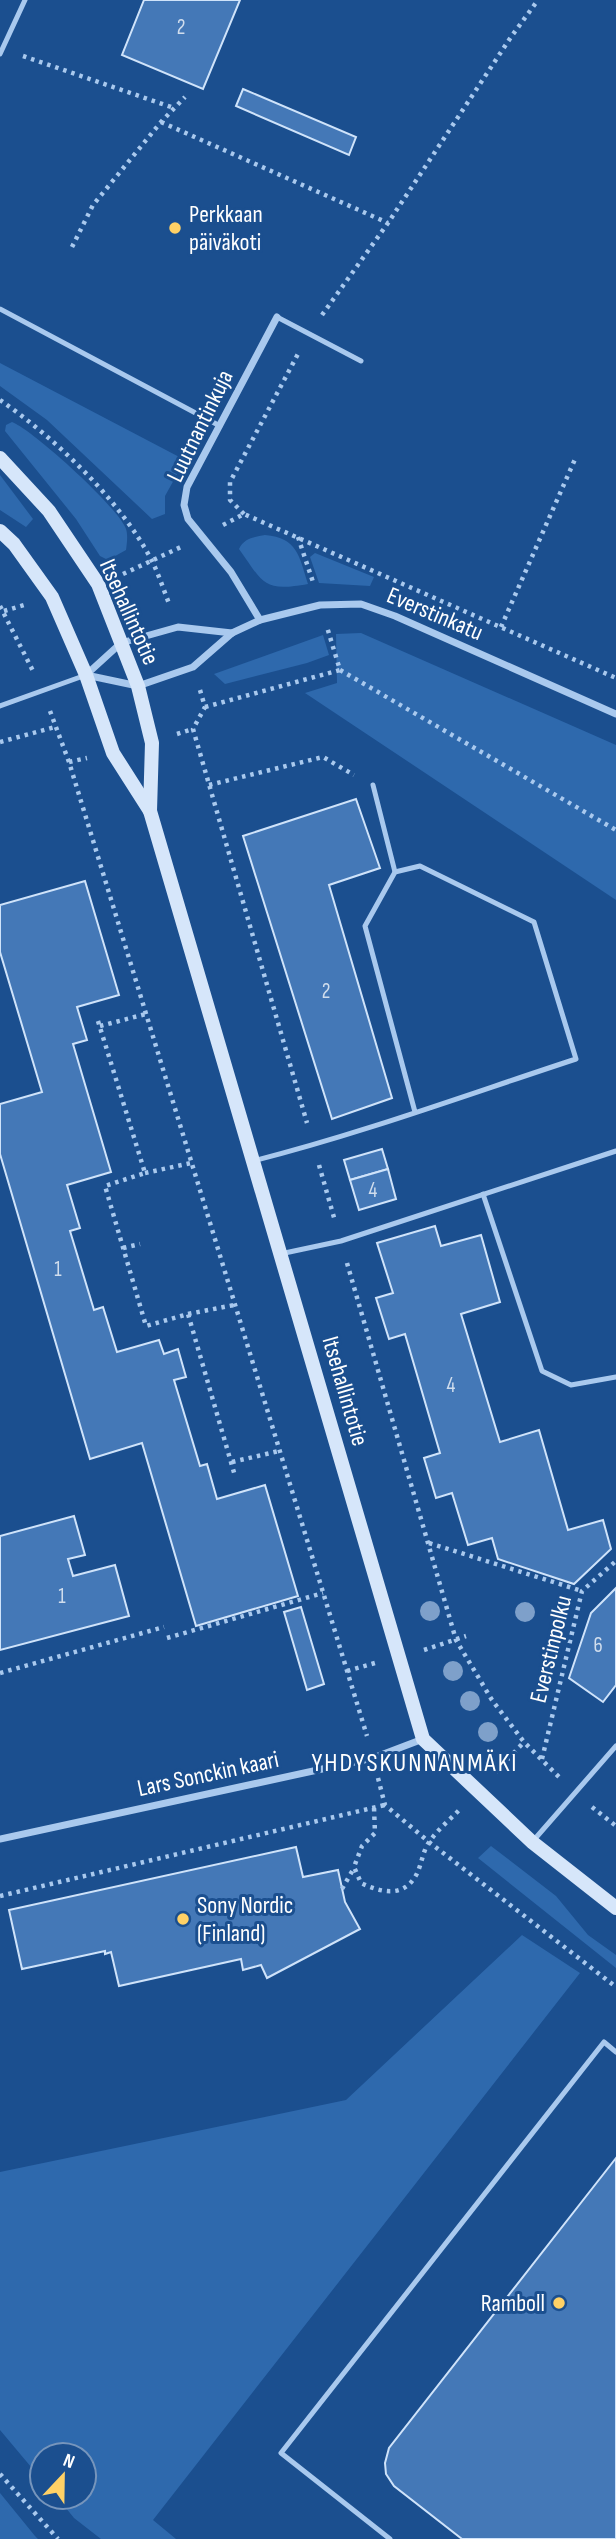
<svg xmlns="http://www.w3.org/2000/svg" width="616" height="2539" font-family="'Sofia Sans Condensed',sans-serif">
  <rect width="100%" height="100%" fill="#1b4f8f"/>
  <!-- green -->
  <g fill="#2e69ad">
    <path d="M0,363L185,460L165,496V514L152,519L47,420L0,386Z"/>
    <path d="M12,422C33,430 119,508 126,529C128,535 127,543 126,550L108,560L100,556L76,519L5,431L6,425Z"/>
    <path d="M0,475L33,519L26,527L0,510Z"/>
    <path d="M265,535C298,538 299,556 308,584C263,592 264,584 239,549C244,538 254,537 265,535Z"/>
    <path d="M315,553L374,577L370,586L319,583L310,557Z"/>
    <path d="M361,633L616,745V900L305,693L337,683L336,634Z"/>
    <path d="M323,635L329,655L307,663L225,684L214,674Z"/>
    <path d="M491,1846L556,1896L588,1935L616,1955V1968L478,1858Z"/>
    <path d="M522,1935L580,1973L153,2520L176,2539H101L74,2518L57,2497H84V2455H42V2480L0,2430V2172L346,2100Z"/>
    <path d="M0,2493L35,2536L38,2539H0Z"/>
  </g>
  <!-- building -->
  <g fill="#4478b7" stroke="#cfe3fa" stroke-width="2">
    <path d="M144,0H240L203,89L122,55Z"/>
    <path d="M243,89L356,137L349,155L236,106Z"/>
    <path d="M356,799L380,868L329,885L392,1098L332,1119L243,836Z"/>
    <path d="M85,881L119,995L77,1007L87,1040L73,1044L111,1172L67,1185L80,1228L70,1231L94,1310L103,1307L117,1352L159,1340L164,1354L178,1349L186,1377L174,1380L200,1466L207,1464L217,1499L265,1485L298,1596L196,1626L142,1443L90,1459L0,1154V1104L42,1092L0,952V905Z"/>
    <path d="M382,1149L388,1169L350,1180L344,1160Z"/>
    <path d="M388,1169L396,1199L359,1210L350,1180Z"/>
    <path d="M435,1226L441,1246L481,1235L500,1302L461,1314L500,1442L539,1430L568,1530L603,1520L611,1549L574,1584L498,1559L492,1538L468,1545L452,1493L436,1498L424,1458L440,1453L405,1334L389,1339L376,1298L393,1293L377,1243Z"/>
    <path d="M74,1516L85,1555L68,1559L73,1576L115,1565L129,1616L0,1650V1536Z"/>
    <path d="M616,1588V1685L603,1702L569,1678L591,1613Z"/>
    <path d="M301,1607L324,1684L307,1690L284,1612Z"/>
    <path d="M296,1847L303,1877L338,1870L345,1902L360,1929L267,1978L261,1965L243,1970L241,1959L119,1986L111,1952L105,1954V1951L22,1969L9,1910Z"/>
    <path d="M616,2158V2539H462L394,2486L386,2474L385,2463L389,2448Z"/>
  </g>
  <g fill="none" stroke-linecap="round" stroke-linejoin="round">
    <!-- path -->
    <g stroke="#a9c9ee" stroke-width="4.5" stroke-dasharray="3.5 5" stroke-linecap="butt">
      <path d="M23,56L174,108"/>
      <path d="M161,122L388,223"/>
      <path d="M72,247L93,205L161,122L185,97"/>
      <path d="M322,315L388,223L511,37L538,0"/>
      <path d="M0,400C55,438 121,501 152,561C159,575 164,591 170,606"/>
      <path d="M244,514L230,500V482L299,352"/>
      <path d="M223,525L244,514L616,678"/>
      <path d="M298,537L313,582"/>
      <path d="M123,574L181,547"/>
      <path d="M0,606L33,671"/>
      <path d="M4,611L24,605"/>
      <path d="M501,627L576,457"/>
      <path d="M340,670L616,830"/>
      <path d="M200,690L205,707L193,729L307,1123"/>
      <path d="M205,707L340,670L327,627"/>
      <path d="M50,711L69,762L367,1736"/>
      <path d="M177,734L193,729"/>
      <path d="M0,742L55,727"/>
      <path d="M69,762L87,758"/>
      <path d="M209,785L323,757L354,775"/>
      <path d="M98,1021L145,1173L105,1186L146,1326L188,1314L235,1476"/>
      <path d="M100,1026L146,1014"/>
      <path d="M319,1165L335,1221"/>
      <path d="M145,1173L191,1163"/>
      <path d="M123,1248L140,1244"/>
      <path d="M347,1263L456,1640L492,1700L524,1742L559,1777"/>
      <path d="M188,1314L234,1305"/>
      <path d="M232,1462L279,1451"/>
      <path d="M429,1543L582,1591"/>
      <path d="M167,1638L323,1593"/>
      <path d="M424,1650L466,1636"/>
      <path d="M347,1671L375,1663"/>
      <path d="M0,1673L164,1627"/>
      <path d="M542,1759L582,1591L616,1561"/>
      <path d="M496,1772L524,1742"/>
      <path d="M378,1778L385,1805L429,1842L616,1987"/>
      <path d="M592,1807L616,1826"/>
      <path d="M374,1808L375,1833L362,1846L354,1867L361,1883C380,1892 402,1898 415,1877C422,1866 422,1851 430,1841C438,1829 451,1819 461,1808"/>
      <path d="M342,1889L354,1868"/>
      <path d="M0,1896L385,1805"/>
      <path d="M0,2474L58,2539"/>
    </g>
    <!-- lane -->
    <g stroke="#a9c9ee" stroke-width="5">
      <path d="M0,54L25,0"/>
      <path d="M0,309L220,426"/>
      <path d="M277,317L361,361"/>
      <path d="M0,706L86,675"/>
      <path d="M373,785L395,872"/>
      <path d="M253,1161C363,1133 469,1094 576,1059L534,922L420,866L395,872L365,926L415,1112"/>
      <path d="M483,1194L542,1371L571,1385L616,1377"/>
      <path d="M280,1254L341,1241L616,1151"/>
      <path d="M533,1841L616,1746"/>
      <path d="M390,2539L281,2453L604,2042L616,2052"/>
    </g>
    <!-- street -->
    <g stroke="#a9c9ee" stroke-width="7">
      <path d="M260,620L231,572L188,519L184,505L187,487L277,317"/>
      <path d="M87,674L121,643L178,627L232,633"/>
      <path d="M86,675L138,686L193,667L232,633L260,620L320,605L361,604L395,616L616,714"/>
      <path d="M0,1839L373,1758L423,1739"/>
    </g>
    <!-- secondary -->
    <g stroke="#d6e6fa" stroke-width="14">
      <path d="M0,458L49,511L98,584L138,686L152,743L150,811"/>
      <path d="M0,531L14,544L52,597L86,675L113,753L150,811L423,1739L532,1842L616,1908"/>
    </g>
  </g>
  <!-- trees -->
  <g fill="#7ea0ca">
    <circle cx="430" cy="1611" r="10"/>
    <circle cx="525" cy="1612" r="10"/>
    <circle cx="453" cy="1671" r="10"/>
    <circle cx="470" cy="1701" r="10"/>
    <circle cx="488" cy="1732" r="10"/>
  </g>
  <!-- markers -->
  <g fill="#ffd166" stroke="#1b4f8f" stroke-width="2.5">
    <circle cx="175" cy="228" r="7"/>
    <circle cx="183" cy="1919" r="7"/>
    <circle cx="559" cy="2303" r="7"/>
  </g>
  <g text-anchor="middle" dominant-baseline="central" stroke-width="6" stroke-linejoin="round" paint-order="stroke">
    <!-- number labels -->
    <g font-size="21" fill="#d0dded">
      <text x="181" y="27">2</text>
      <text x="326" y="991">2</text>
      <text x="373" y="1190">4</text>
      <text x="58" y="1269">1</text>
      <text x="451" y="1385">4</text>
      <text x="62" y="1596">1</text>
      <text x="598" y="1645">6</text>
    </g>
    <!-- poi labels -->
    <g font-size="24" fill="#fff" stroke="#1b4f8f" text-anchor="start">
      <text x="189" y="214">Perkkaan<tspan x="189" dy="28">päiväkoti</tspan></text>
      <text x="197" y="1905">Sony Nordic<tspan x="197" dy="28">(Finland)</tspan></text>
      <text x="545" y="2303" text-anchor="end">Ramboll</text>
    </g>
    <!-- street labels -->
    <g font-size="24" fill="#fff" stroke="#1b4f8f">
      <text transform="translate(200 426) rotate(-64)">Luutnantinkuja</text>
      <text transform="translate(129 612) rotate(66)">Itsehallintotie</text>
      <text transform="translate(435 614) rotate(23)">Everstinkatu</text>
      <text transform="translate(345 1391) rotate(74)">Itsehallintotie</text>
      <text transform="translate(551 1649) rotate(-76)">Everstinpolku</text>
      <text transform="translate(208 1774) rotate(-12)">Lars Sonckin kaari</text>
    </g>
    <!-- neighbourhood labels -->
    <g font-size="26" letter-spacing="2" fill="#fff" stroke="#1b4f8f">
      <text x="415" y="1763">YHDYSKUNNANMÄKI</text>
    </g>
  </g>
  <!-- north arrow -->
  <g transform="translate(63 2476) rotate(22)"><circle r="33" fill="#1b4f8f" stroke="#7695bc" stroke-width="2"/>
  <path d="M0-5L12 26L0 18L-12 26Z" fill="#ffd166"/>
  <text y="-10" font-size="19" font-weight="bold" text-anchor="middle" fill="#ffffff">N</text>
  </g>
</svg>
